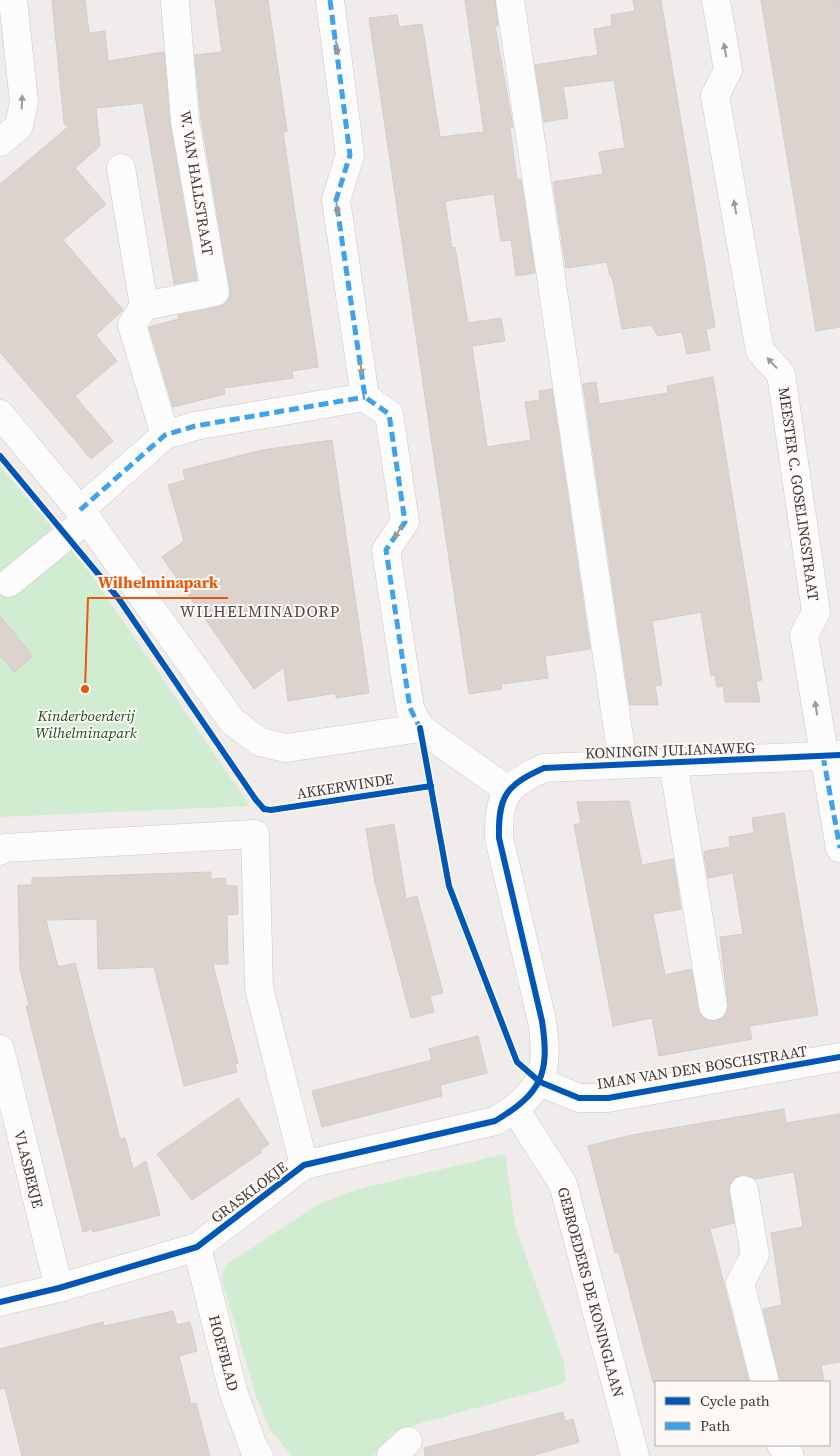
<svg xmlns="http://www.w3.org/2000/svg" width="840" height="1456" font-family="'Source Serif 4',serif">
  <rect width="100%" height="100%" fill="#efeceb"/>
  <!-- green -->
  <g fill="#d0edd1">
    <path d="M0,466L90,573L250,806L0,817Z"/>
    <path d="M505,1154L515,1225L564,1363L566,1381L562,1384L407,1427L373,1456H292L270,1430L257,1399L221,1277L226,1265L317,1205L355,1190Z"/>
  </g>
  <!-- building -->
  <g fill="#dcd3cf" stroke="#cfcdcc">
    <path d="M52,0H85L89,33L105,31L108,61L164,52L170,124L197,280L174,284L143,103L96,108L100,146L75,168L106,204L63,240L123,310L96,335L117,361L75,396L113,441L91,459L0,352V184L68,127L64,123Z"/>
    <path d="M215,0H268L287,131L283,132L318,367L292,371L293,378L224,388L225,394L173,407L149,327L179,319L178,315L218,307L226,303L230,297V289L201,119L195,55L222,52Z"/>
    <path d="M465,0H495L498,26H495L513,127L510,128L517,180L521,179L535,273L516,276L511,240L501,241L494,194L445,201L452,248L455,247L468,323L501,318L505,341L472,346L487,447L531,440L525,402L540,400L539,391L552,389L590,649L545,656L548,678L501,684L502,689L469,694L369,18L397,15L399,27L422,24L440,137L484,132Z"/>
    <path d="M633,0H661L715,327L706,329L710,350L687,354L682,332L658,336L651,325L622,329L612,276H610L607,262L566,268L553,182L603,174L599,152L625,148L614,80L563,87L568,118L544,122L535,65L598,55L594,29L612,26L611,15L635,11Z"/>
    <path d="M761,0H840V327L816,331Z"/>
    <path d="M713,377L762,680L756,681L760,702H725L723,686L717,687L715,675L711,676L701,612L652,621L662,685L655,686L658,705H630L583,384L596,382L599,404L668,393L667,386Z"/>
    <path d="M332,440L369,693L336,698V693L288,701L284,667L254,689L162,557L184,541L168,485L185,480L183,470L262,450Z"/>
    <path d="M0,616L33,656L14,672L0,655Z"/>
    <path d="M629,801L642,865L673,859L681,909L653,914L665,975L691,969L701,1015L707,1020L715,1021L723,1018L727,1012L728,1004L720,937L743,934L733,873L708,878L704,854L705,851L730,847L729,837L754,833L752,818L784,813L818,1015L749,1026L752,1039L659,1056L652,1018L613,1026L574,825L581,823L577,802Z"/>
    <path d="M394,824L406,899L417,896L443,993L430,996L434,1012L411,1018L375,882L366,829Z"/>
    <path d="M211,872V879L225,878L226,885L237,886L238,914L227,915L228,964H213L238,1063L235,1064L237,1072L184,1086L154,967L98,969L97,919L46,920L58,967L75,963L120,1139L125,1138L133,1169L146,1161L160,1215L93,1232L92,1229L83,1232L26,1006L29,1005L20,969L18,885H32V878Z"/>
    <path d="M478,1036L487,1073L440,1085L442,1096L322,1127L312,1091L432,1060L429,1049Z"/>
    <path d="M238,1098L269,1144L260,1150L262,1152L192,1200L157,1154Z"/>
    <path d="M784,1109L786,1123L840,1114V1362L821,1365L824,1382H780L763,1309L782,1305L771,1233L803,1227L794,1172L755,1179L742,1175L734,1178L729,1185L734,1223L710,1229L749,1382H653L619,1252L615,1253L588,1146L632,1135Z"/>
    <path d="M173,1311L177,1325L190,1322L197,1351L179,1356L191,1404L196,1403L210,1456H22L5,1388L0,1389V1349L103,1322L104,1326Z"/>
    <path d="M563,1412L565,1421L573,1419L579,1442L531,1456H425L424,1448Z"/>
  </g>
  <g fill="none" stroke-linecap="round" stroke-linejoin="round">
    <defs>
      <g id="minor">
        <path d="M330,0L350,155L336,200L365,397L389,414L405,522L386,550L410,708L420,728L508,790"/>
        <path d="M510,0L623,764"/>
        <path d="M716,0L728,70L715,96L760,351L781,374L816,612L804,635L840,848"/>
        <path d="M0,142L19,126L24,102L13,0"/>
        <path d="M121,168L144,306L132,325L165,435"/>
        <path d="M144,306L215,292L185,121L175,2"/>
        <path d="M0,414L87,519L232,721L260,742L286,748L420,728"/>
        <path d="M80,510L165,435L195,426L365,397"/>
        <path d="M9,583L87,519"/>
        <path d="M673,762L713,1006"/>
        <path d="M0,851L5,848L255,834L259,988L304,1165"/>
        <path d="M0,1049L59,1288"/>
        <path d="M540,1082L579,1098H608L840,1057"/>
        <path d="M515,1109L563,1184L635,1456"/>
        <path d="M744,1190L755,1255L740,1283L765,1382"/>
        <path d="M197,1247L233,1391L254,1449L259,1456"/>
        <path d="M0,1302L59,1288L197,1247L304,1165L495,1121C542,1093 550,1074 542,1021L499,838C498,796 506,785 544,768L840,755"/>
        <path d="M781,1445L790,1456"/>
        <path d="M391,1456L408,1441"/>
      </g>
    </defs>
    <!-- minor casing -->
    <use href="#minor" stroke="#cac8c7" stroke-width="29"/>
    <!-- minor -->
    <use href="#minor" stroke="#fdfcfc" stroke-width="28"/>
    <!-- quiet -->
    <g stroke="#3fa3ec" stroke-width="5" stroke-dasharray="10 5" stroke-linecap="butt">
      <path d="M330,0L350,155L336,200L365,397L389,414L405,522L386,550L410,708L420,728"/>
      <path d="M80,510L165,435L195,426L365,397"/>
      <path d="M823,756L840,848"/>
    </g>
    <defs>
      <g id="cycleway">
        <path d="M0,456L119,599L256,800L264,809"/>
        <path d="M420,728L449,886L517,1062L540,1082L579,1098H608L840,1057"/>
        <path d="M264,809L271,810L431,786"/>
        <path d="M0,1302L59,1288L197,1247L304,1165L495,1121C542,1093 550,1074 542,1021L499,838C498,796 506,785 544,768L840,755"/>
      </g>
    </defs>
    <!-- cycleway casing -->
    <use href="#cycleway" stroke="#fff9f6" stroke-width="9"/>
    <!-- cycleway -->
    <use href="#cycleway" stroke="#0057b8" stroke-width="6"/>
  </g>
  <!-- one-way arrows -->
  <defs><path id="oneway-solid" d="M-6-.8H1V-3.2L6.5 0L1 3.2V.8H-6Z" transform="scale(1.25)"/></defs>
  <g fill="#9c9b9a">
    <use href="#oneway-solid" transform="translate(337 48) rotate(82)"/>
    <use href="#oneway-solid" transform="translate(725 50) rotate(-100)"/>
    <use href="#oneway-solid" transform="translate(22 102) rotate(-87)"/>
    <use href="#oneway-solid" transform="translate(735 207) rotate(-100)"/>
    <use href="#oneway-solid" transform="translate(337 208) rotate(84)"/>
    <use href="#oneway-solid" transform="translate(772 363) rotate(-133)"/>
    <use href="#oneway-solid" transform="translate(361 368) rotate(81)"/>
    <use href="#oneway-solid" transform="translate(398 532) rotate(124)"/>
    <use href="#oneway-solid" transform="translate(816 708) rotate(-99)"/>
  </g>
  <g text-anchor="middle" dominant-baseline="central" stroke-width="4" stroke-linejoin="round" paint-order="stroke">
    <!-- street labels -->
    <g font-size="15" fill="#3c3a39" stroke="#fff9f6">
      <text transform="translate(197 183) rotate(81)">W. VAN HALLSTRAAT</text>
      <text transform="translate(799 494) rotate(82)">MEESTER C. GOSELINGSTRAAT</text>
      <text transform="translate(670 750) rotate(-2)">KONINGIN JULIANAWEG</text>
      <text transform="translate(345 786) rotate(-9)">AKKERWINDE</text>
      <text transform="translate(702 1067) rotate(-9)">IMAN VAN DEN BOSCHSTRAAT</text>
      <text transform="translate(29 1169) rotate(76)">VLASBEKJE</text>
      <text transform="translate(249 1192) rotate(-37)">GRASKLOKJE</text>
      <text transform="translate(591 1292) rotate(75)">GEBROEDERS DE KONINGLAAN</text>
      <text transform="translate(224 1353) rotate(75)">HOEFBLAD</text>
    </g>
    <!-- park labels -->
    <g font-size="15" font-style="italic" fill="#154f20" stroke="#fff9f6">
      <text x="86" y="715">Kinderboerderij<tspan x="86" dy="17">Wilhelminapark</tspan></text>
    </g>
    <!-- neighbourhood labels -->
    <g font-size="16" letter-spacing="1" fill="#504b49" stroke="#fff9f6">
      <text x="260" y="611">WILHELMINADORP</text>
    </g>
  </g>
  <!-- callouts -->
  <path fill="none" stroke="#e8590c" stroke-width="2" d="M85 689L88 598H228"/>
  <circle fill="#e8590c" stroke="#fff9f6" stroke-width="2" cx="85" cy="689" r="5"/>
  <g font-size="16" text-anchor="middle" font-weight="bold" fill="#e8590c" stroke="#fff9f6" stroke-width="4" stroke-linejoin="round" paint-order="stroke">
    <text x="158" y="588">Wilhelminapark</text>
  </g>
  <!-- legend -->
  <rect x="655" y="1381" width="175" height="65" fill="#fff9f6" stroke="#b1adaa"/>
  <rect x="665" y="1397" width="25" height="8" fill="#0057b8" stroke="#b1adaa"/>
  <text x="700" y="1406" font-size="15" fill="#3c3a39">Cycle path</text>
  <rect x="665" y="1422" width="25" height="8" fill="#3fa3ec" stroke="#b1adaa"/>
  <text x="700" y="1431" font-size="15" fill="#3c3a39">Path</text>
</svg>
